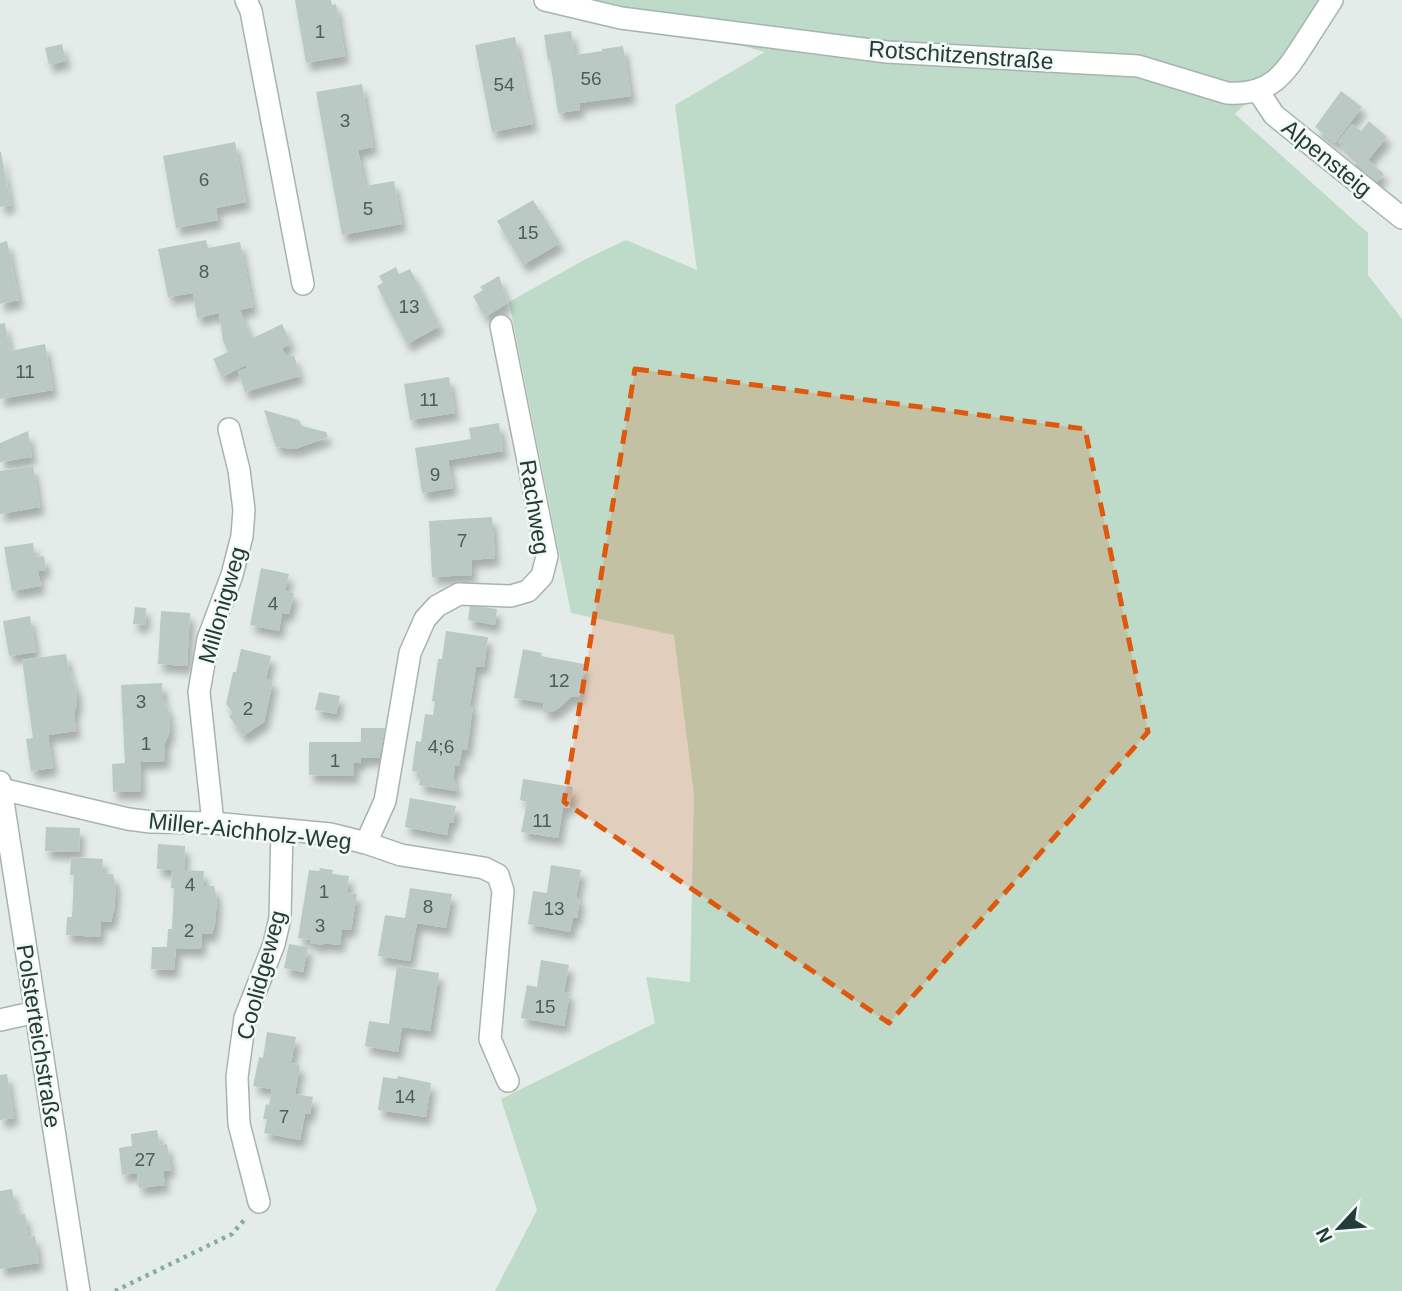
<svg xmlns="http://www.w3.org/2000/svg" width="1402" height="1291" font-family="Helvetica,sans-serif">
<defs>
<filter id="shadow"><feDropShadow dx="4.5" dy="8" stdDeviation="3.5" flood-color="#0004"/></filter>
</defs>
<rect width="100%" height="100%" fill="#e3ece9"/>
<path fill="#bddbc8" d="M 578,0 L 1332,0 L 1258,91 L 1235,114 L 1368,233 L 1368,275 L 1402,319 L 1402,1291 L 495,1291 L 537,1210 L 501,1099 L 655,1023 L 646,977 L 690,982 L 694,795 L 674,635 L 571,613 L 509,302 L 584,260 L 626,240 L 697,270 L 675,105 L 765,52 Z"/>
<path fill="#bbc9c5" filter="url(#shadow)" d="M 295,0 L 331,0 L 332,5 L 336,4 L 345,56 L 306,63 Z
M 571,31 L 575,55 L 602,51 L 602,49 L 623,46 L 631,96 L 579,103 L 580,110 L 558,113 L 550,60 L 548,61 L 544,35 Z
M 515,37 L 533,124 L 492,132 L 475,45 Z
M 62,44 L 66,61 L 49,65 L 45,48 Z
M 362,84 L 373,147 L 358,150 L 365,186 L 394,181 L 402,224 L 342,235 L 316,92 Z
M 1341,91 L 1362,107 L 1335,143 L 1315,127 Z
M 1369,121 L 1387,137 L 1368,160 L 1384,174 L 1374,185 L 1353,167 L 1359,161 L 1338,142 L 1352,124 L 1361,131 Z
M 235,142 L 246,202 L 216,208 L 218,220 L 176,228 L 163,156 Z
M 0,152 L 1,152 L 11,205 L 0,207 Z
M 533,200 L 560,243 L 523,265 L 497,221 Z
M 206,240 L 208,248 L 240,242 L 253,307 L 240,310 L 248,329 L 253,338 L 282,324 L 291,344 L 282,348 L 286,357 L 294,355 L 300,376 L 245,392 L 238,371 L 247,368 L 246,365 L 222,377 L 213,359 L 228,352 L 223,341 L 219,313 L 197,318 L 193,293 L 168,297 L 158,249 Z
M 7,241 L 19,300 L 0,304 L 0,243 Z
M 396,267 L 399,274 L 410,269 L 440,326 L 407,344 L 377,286 L 383,283 L 379,276 Z
M 499,276 L 508,303 L 485,317 L 473,296 L 483,290 L 480,287 Z
M 5,323 L 10,351 L 45,344 L 53,390 L 0,399 L 0,324 Z
M 449,377 L 455,413 L 410,420 L 404,384 Z
M 264,410 L 299,420 L 302,426 L 326,432 L 328,437 L 295,449 L 276,447 Z
M 499,423 L 503,451 L 448,460 L 453,488 L 422,493 L 415,448 L 471,439 L 469,428 Z
M 28,431 L 32,457 L 0,462 L 0,443 Z
M 33,466 L 40,507 L 0,514 L 0,471 Z
M 492,517 L 495,558 L 471,560 L 472,575 L 432,577 L 429,521 Z
M 33,543 L 35,557 L 44,556 L 46,570 L 38,571 L 41,586 L 12,591 L 4,547 Z
M 261,568 L 289,574 L 285,591 L 294,593 L 289,614 L 282,613 L 279,631 L 250,625 Z
M 470,605 L 497,609 L 495,625 L 468,620 Z
M 135,607 L 146,608 L 145,625 L 133,624 Z
M 161,611 L 190,613 L 187,666 L 158,664 Z
M 30,616 L 36,652 L 9,656 L 3,621 Z
M 446,631 L 488,637 L 484,667 L 476,666 L 470,706 L 473,706 L 467,750 L 462,749 L 459,766 L 455,766 L 453,778 L 457,787 L 456,791 L 419,785 L 421,773 L 412,771 L 416,741 L 421,742 L 425,714 L 433,715 L 435,702 L 432,701 L 438,659 L 442,659 Z
M 241,649 L 271,656 L 266,679 L 273,681 L 264,722 L 243,736 L 229,716 L 233,713 L 226,704 L 233,672 L 236,672 Z
M 523,649 L 542,653 L 541,656 L 584,664 L 579,696 L 571,697 L 559,708 L 552,712 L 543,712 L 544,703 L 514,698 Z
M 66,654 L 69,670 L 77,691 L 77,704 L 74,714 L 76,731 L 48,735 L 53,768 L 31,771 L 26,739 L 33,738 L 22,660 Z
M 162,683 L 163,699 L 168,709 L 170,721 L 169,734 L 165,743 L 165,761 L 140,762 L 141,791 L 113,792 L 112,764 L 125,763 L 121,685 Z
M 319,692 L 340,696 L 336,714 L 315,710 Z
M 361,728 L 385,728 L 379,758 L 361,758 L 361,763 L 354,763 L 354,776 L 309,775 L 309,742 L 361,742 Z
M 523,779 L 573,787 L 569,808 L 563,807 L 558,838 L 521,832 L 527,802 L 520,800 Z
M 410,798 L 456,806 L 453,823 L 449,822 L 447,835 L 405,827 Z
M 46,827 L 80,828 L 79,852 L 45,851 Z
M 158,844 L 185,846 L 184,870 L 204,871 L 203,886 L 214,886 L 217,899 L 215,923 L 212,934 L 202,934 L 201,949 L 176,948 L 174,970 L 151,969 L 152,947 L 167,947 L 168,929 L 172,929 L 174,888 L 171,888 L 172,870 L 157,869 Z
M 71,857 L 103,859 L 102,873 L 113,874 L 116,886 L 114,910 L 111,922 L 101,921 L 100,937 L 66,935 L 67,917 L 72,917 L 74,875 L 70,875 Z
M 551,865 L 581,870 L 576,898 L 580,898 L 577,918 L 573,918 L 570,932 L 528,924 L 533,891 L 547,893 Z
M 320,868 L 333,870 L 332,874 L 349,876 L 347,893 L 357,894 L 351,930 L 342,929 L 340,945 L 323,943 L 323,945 L 310,943 L 311,940 L 298,938 L 309,870 L 319,871 Z
M 410,888 L 452,894 L 446,928 L 417,923 L 410,961 L 378,956 L 385,915 L 405,918 Z
M 289,944 L 308,947 L 303,972 L 284,968 Z
M 541,960 L 569,965 L 564,992 L 570,993 L 564,1026 L 521,1018 L 527,985 L 537,987 Z
M 397,966 L 439,973 L 430,1031 L 402,1027 L 398,1052 L 365,1046 L 369,1021 L 389,1024 Z
M 267,1032 L 296,1037 L 291,1063 L 300,1065 L 295,1094 L 313,1097 L 310,1114 L 305,1114 L 300,1140 L 264,1133 L 267,1119 L 263,1119 L 266,1104 L 269,1105 L 272,1089 L 253,1086 L 259,1057 L 263,1058 Z
M 7,1074 L 14,1118 L 0,1120 L 0,1075 Z
M 398,1076 L 431,1083 L 426,1117 L 378,1110 L 383,1077 L 397,1079 Z
M 157,1130 L 160,1145 L 167,1144 L 171,1170 L 163,1171 L 165,1185 L 139,1188 L 137,1173 L 122,1175 L 119,1148 L 132,1146 L 131,1134 Z
M 12,1189 L 15,1206 L 17,1205 L 19,1215 L 25,1214 L 28,1237 L 35,1236 L 39,1263 L 0,1269 L 0,1191 Z"/>
<g fill="none" stroke-linecap="round" stroke-linejoin="round">
<defs>
<path id="minor" d="M 246,0 L 251,11 L 303,284
M 545,0 L 621,18 L 887,52 L 1138,66 L 1227,93 C 1270,96 1284,75 1305,42 C 1314,28 1323,14 1332,0
M 1258,91 L 1274,115 L 1402,218
M 0,782 L 79,1291
M 1,789 L 128,819 L 151,822 L 213,823 L 330,834 L 366,843 L 401,855 L 484,868 L 498,875 L 503,891 L 490,1039 L 508,1081
M 213,823 L 199,692 L 208,639 L 232,575 L 242,536 L 244,510 L 239,470 L 229,429
M 366,843 L 385,801 L 410,653 L 425,619 L 437,606 L 459,594 L 511,596 L 528,591 L 542,576 L 547,556 L 501,326
M 0,1020 L 36,1012
M 259,1202 L 239,1124 L 237,1077 L 245,1018 L 274,944 L 280,918 L 282,830"/>
</defs>
<use href="#minor" stroke="#a6b4b0" stroke-width="24"/>
<path stroke="#86ada4" stroke-width="4.5" stroke-dasharray="3.5 5" stroke-linecap="butt" d="M 115,1291 L 232,1234 L 245,1219"/>
<use href="#minor" stroke="#fff" stroke-width="21"/>
</g>
<path fill="#de580e" fill-opacity="0.2" stroke="#de580e" stroke-width="5" stroke-dasharray="14 9" stroke-linejoin="round" d="M 635,369 L 1085,429 L 1148,732 L 889,1023 L 564,802 Z"/>
<g text-anchor="middle" stroke-width="5" stroke-linejoin="round" paint-order="stroke">
<g font-size="19" fill="#4a5f5b">
<text x="320" y="38">1</text>
<text x="591" y="85">56</text>
<text x="504" y="91">54</text>
<text x="345" y="127">3</text>
<text x="204" y="186">6</text>
<text x="368" y="215">5</text>
<text x="528" y="239">15</text>
<text x="204" y="278">8</text>
<text x="409" y="313">13</text>
<text x="25" y="378">11</text>
<text x="429" y="406">11</text>
<text x="435" y="481">9</text>
<text x="462" y="547">7</text>
<text x="273" y="610">4</text>
<text x="559" y="687">12</text>
<text x="141" y="708">3</text>
<text x="248" y="715">2</text>
<text x="146" y="750">1</text>
<text x="441" y="753">4;6</text>
<text x="335" y="767">1</text>
<text x="542" y="827">11</text>
<text x="190" y="891">4</text>
<text x="324" y="898">1</text>
<text x="428" y="913">8</text>
<text x="554" y="915">13</text>
<text x="320" y="932">3</text>
<text x="189" y="937">2</text>
<text x="545" y="1013">15</text>
<text x="405" y="1103">14</text>
<text x="284" y="1123">7</text>
<text x="145" y="1166">27</text>
</g>
<g font-size="23" fill="#243c38" stroke="#f3f9f6">
<text transform="translate(961 55) rotate(4)" y="8">Rotschitzenstraße</text>
<text transform="translate(1327 158) rotate(39)" y="8">Alpensteig</text>
<text transform="translate(535 507) rotate(81)" y="8">Rachweg</text>
<text transform="translate(222 605) rotate(-74)" y="8">Millonigweg</text>
<text transform="translate(250 831) rotate(6)" y="8">Miller-Aichholz-Weg</text>
<text transform="translate(261 975) rotate(-75)" y="8">Coolidgeweg</text>
<text transform="translate(39 1036) rotate(81)" y="8">Polsterteichstraße</text>
</g>
</g>
<g transform="translate(1339 1228) rotate(244)" stroke="#f3f9f6" stroke-width="5" paint-order="stroke">
<path d="M0-5L12 26L0 18L-12 26Z" fill="#243c38"/>
<text y="-10" font-size="19" font-weight="bold" text-anchor="middle" fill="#243c38">N</text>
</g>
</svg>
